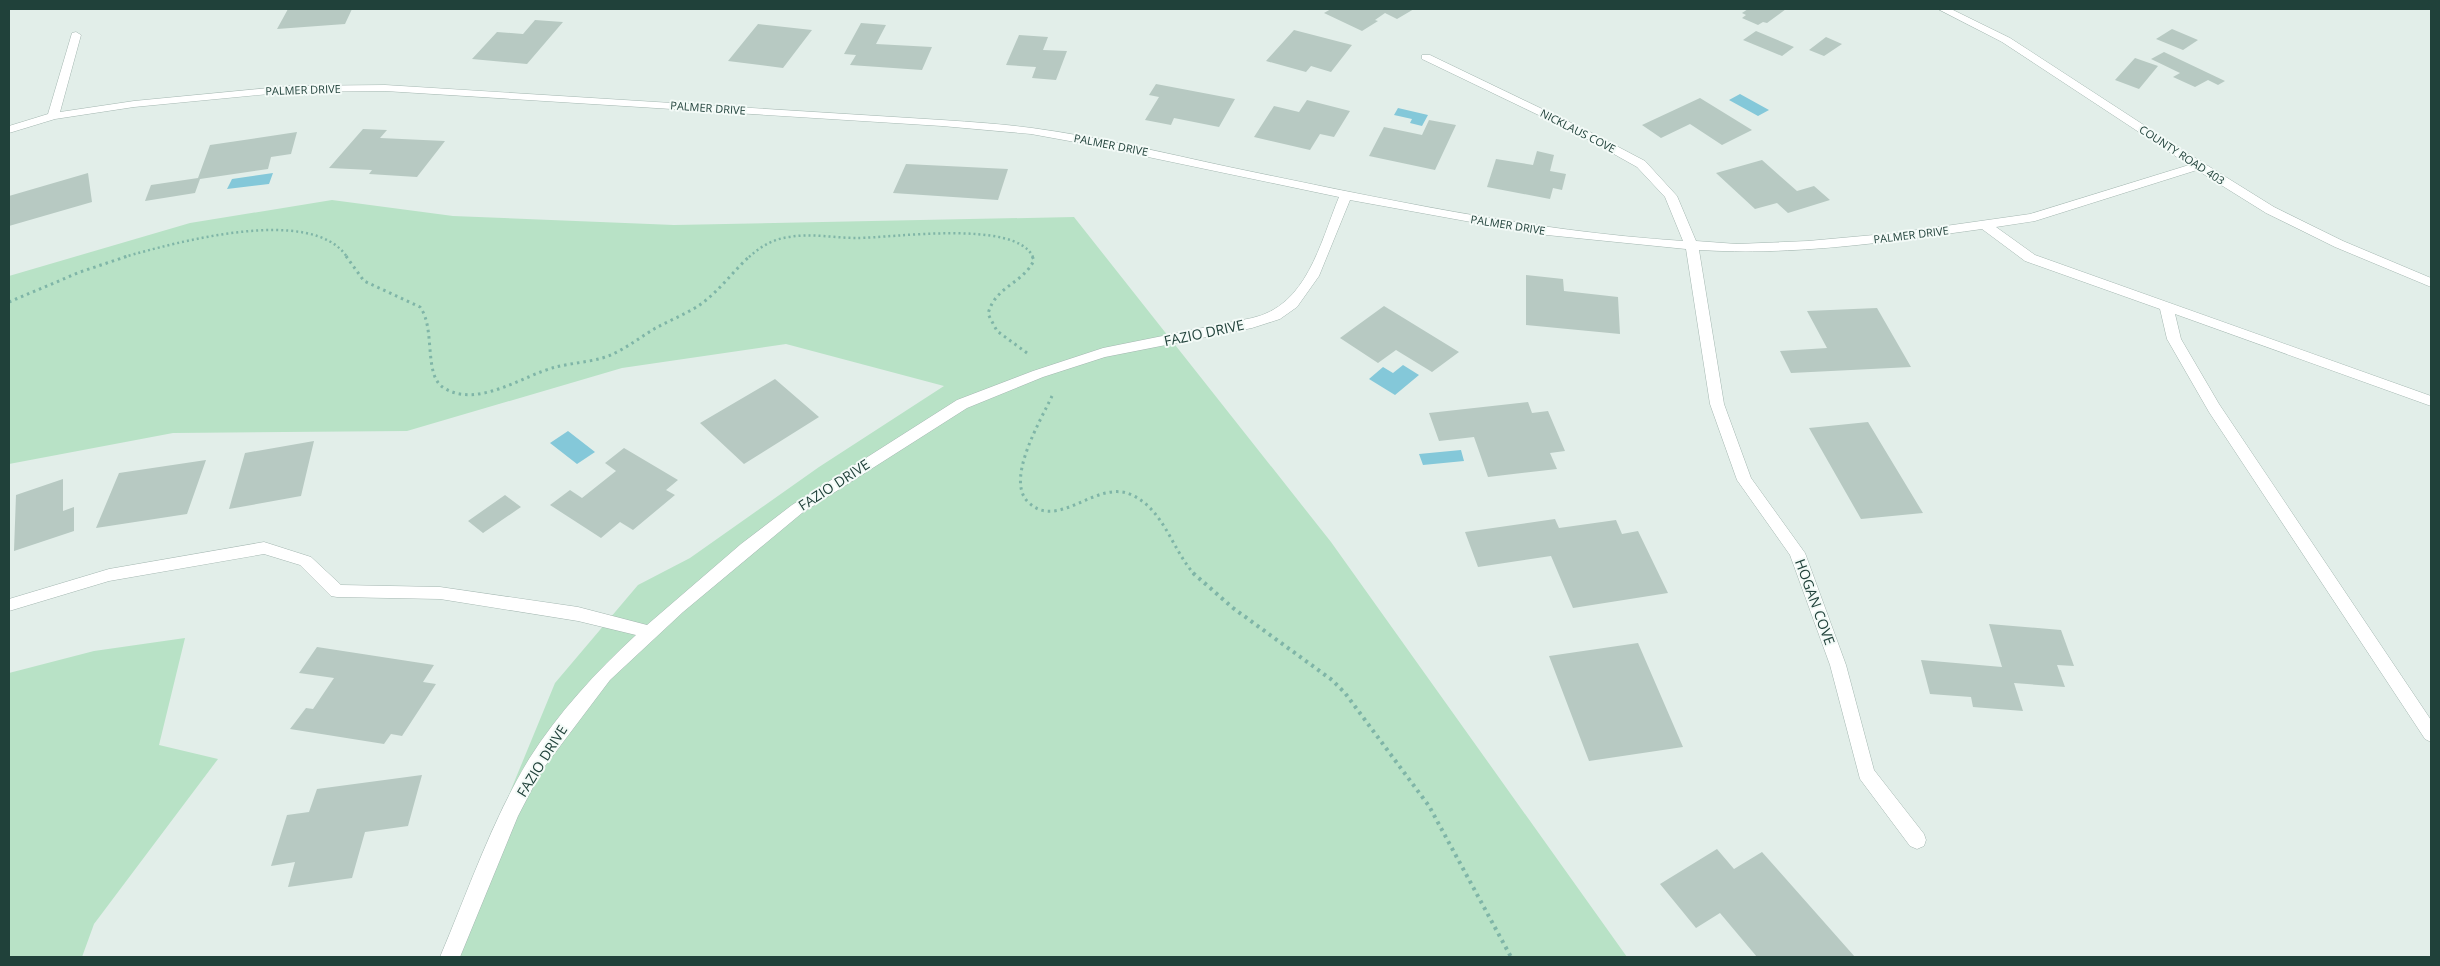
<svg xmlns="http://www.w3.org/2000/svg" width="2440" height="966" font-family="'Open Sans',sans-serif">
<rect width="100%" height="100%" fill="#e2eee9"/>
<path fill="#b8e2c6" d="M 332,200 L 453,216 L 674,225 L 1074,217 L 1331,542 L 1627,957 L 442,957 L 555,683 L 638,585 L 690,558 L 819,467 L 944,386 L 786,344 L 622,368 L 407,431 L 173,433 L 9,464 L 9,276 L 190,223 Z
M 185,638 L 159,745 L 218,759 L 94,924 L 82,957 L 9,957 L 9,673 L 94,651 Z"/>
<path fill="#84c8d9" d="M 1740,94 L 1769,110 L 1758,116 L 1729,100 Z
M 1398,108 L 1428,115 L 1422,126 L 1410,123 L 1412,119 L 1394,115 Z
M 273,173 L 269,184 L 227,189 L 232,179 Z
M 1403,365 L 1419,375 L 1395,395 L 1369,379 L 1383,367 L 1393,373 Z
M 568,431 L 595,452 L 577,464 L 550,443 Z
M 1461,450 L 1464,461 L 1423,465 L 1419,454 Z"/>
<path fill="#b7c9c2" d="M 288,9 L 352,9 L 345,24 L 277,29 Z
M 1331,9 L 1414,9 L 1397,19 L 1385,13 L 1375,20 L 1378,21 L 1362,31 L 1324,13 Z
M 1748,9 L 1786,9 L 1767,23 L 1763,22 L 1758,25 L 1742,18 L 1746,15 L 1742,13 Z
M 535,20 L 563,22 L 527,64 L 472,59 L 497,32 L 523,34 Z
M 861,23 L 886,25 L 876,44 L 932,47 L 922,70 L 850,65 L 856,55 L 844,54 Z
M 758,24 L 812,30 L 783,68 L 728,61 Z
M 2172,29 L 2198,40 L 2183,50 L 2156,39 Z
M 1294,30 L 1352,45 L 1331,72 L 1311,66 L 1306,72 L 1266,61 Z
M 1756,31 L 1794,47 L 1782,56 L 1743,40 Z
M 1019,35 L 1048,37 L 1043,50 L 1067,51 L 1056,80 L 1032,78 L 1036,67 L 1006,65 Z
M 1826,37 L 1842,44 L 1824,56 L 1809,50 Z
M 2164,52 L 2225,81 L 2218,85 L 2208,80 L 2195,87 L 2173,77 L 2180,73 L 2151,59 Z
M 2135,58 L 2158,66 L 2139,89 L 2115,80 Z
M 1156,84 L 1235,99 L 1219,127 L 1174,118 L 1171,125 L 1145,120 L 1159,97 L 1149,95 Z
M 1700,98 L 1752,130 L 1722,145 L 1690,124 L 1661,138 L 1642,125 Z
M 1307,100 L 1350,111 L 1334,137 L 1320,134 L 1310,150 L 1254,137 L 1274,106 L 1299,112 Z
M 1429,120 L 1456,125 L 1435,170 L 1369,156 L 1384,127 L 1422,135 Z
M 363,129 L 387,130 L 380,138 L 445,141 L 417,177 L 369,174 L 372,170 L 329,168 Z
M 297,132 L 291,154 L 271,157 L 268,169 L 200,179 L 195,193 L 145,201 L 151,185 L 198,178 L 210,145 Z
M 1537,151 L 1554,155 L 1550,171 L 1566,174 L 1562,190 L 1553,188 L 1550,199 L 1487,187 L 1496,159 L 1533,165 Z
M 1762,160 L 1797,191 L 1814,186 L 1830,200 L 1788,213 L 1777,203 L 1755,209 L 1716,173 Z
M 906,164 L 1008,169 L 998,200 L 893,193 Z
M 88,173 L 92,202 L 9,226 L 9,196 Z
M 1526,275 L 1563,279 L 1564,291 L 1618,297 L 1620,334 L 1526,325 Z
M 1384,306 L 1459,352 L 1432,372 L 1396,350 L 1378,363 L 1340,338 Z
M 1877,308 L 1911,367 L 1791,373 L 1780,351 L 1827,348 L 1807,311 Z
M 775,379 L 819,417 L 744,464 L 700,423 Z
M 1528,402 L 1532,413 L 1548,411 L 1565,451 L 1550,453 L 1557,469 L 1488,477 L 1474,437 L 1439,441 L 1429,413 Z
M 1868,422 L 1923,513 L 1861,519 L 1809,428 Z
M 314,441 L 301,496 L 229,509 L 245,453 Z
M 624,448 L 678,480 L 666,490 L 675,495 L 633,530 L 620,522 L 601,538 L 550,505 L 570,490 L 582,498 L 616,471 L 605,463 Z
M 206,460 L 187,514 L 96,528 L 119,473 Z
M 63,479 L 63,511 L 74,507 L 74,531 L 14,551 L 16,495 Z
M 505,495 L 521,507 L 483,533 L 468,521 Z
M 1555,519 L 1559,528 L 1616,520 L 1622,534 L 1638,531 L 1668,593 L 1573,608 L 1551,556 L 1478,567 L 1465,532 Z
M 1989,624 L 2061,630 L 2074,666 L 2057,665 L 2065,687 L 2014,683 L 2023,711 L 1973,707 L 1971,697 L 1930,694 L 1921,660 L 2002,667 Z
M 1638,643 L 1683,747 L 1589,761 L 1549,656 Z
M 317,647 L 434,665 L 423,682 L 436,684 L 402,736 L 391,734 L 384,744 L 290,729 L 306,708 L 313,709 L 334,678 L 299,673 Z
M 422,775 L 408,826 L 365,832 L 352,878 L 288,887 L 295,862 L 271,866 L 287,815 L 309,812 L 317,789 Z
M 1717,849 L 1734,869 L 1762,852 L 1855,957 L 1757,957 L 1720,913 L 1696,928 L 1660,884 Z"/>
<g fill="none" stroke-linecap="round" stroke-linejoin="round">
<defs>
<path id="minor" d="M 1938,9 L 1951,9 L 2010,38 L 2176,146 L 2274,207 L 2343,241 L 2431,278 L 2431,287 L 2335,247 L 2266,213 L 2197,170 L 2035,221 L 1996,227 L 2035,255 L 2431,396 L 2431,406 L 2175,314 L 2181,339 L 2219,404 L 2431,720 L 2431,742 L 2425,739 L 2209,412 L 2167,339 L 2160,309 L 2025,261 L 1982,229 C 1888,242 1794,256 1699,250 L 1724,404 L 1751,478 L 1805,553 L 1846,665 L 1874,770 L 1924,834 L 1926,840 L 1924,846 L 1917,849 L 1910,846 L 1860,779 L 1830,665 L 1790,555 L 1737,480 L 1710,404 L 1686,249 L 1537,234 L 1350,200 L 1319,276 L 1297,307 L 1280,319 L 1252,328 L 1105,357 L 1043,377 L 967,408 L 802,513 L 683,612 L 610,680 L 542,770 L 518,816 L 460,957 L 440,957 C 468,891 492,820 529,759 C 558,713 596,672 636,635 L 578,621 L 440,599 L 337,597 L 331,596 L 300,565 L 264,554 L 109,581 L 9,611 L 9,599 L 109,569 L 264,542 L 311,557 L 341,585 L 440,587 L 578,607 L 647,625 L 741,544 L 792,505 L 957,400 L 1033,371 L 1103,348 L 1252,318 C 1307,306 1320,243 1339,197 L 1086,144 L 1031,134 L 942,126 L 385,91 L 289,92 L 134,107 L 55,119 L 9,133 L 9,126 L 48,114 L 72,33 L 76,32 L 81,35 L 60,112 L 134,101 L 289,86 L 385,85 L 942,120 C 972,122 1003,124 1032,128 C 1099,137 1164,153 1229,167 C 1379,198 1529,231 1683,241 L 1665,197 L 1637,167 L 1580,135 L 1422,59 L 1422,55 L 1430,55 L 1588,131 L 1645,161 L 1677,196 L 1696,241 L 1737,244 L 1808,241 L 1896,233 L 2030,214 L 2189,165 L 2002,42 Z"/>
</defs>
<use href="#minor" stroke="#a4b7b1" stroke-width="1"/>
<path stroke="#7fb5a7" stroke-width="2.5" stroke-dasharray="2 3" stroke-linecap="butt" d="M 124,257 C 174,243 312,204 347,257
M 749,257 C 760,247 773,239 789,237 C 811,233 834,238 857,238 C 892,238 1016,219 1033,257"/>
<path stroke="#7fb5a7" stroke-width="3" stroke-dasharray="2.5 4" stroke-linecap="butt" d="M 346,256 L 364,281 L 420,307 C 436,328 423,376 444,388 C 478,409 523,375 556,367 C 575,362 598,362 615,353 C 629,346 641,337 654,329 C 668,321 684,315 698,306 C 718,293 732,272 750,256
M 9,302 L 80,272 L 128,256
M 1027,353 L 997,331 L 988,314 C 995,286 1023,284 1034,260 L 1032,256
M 1052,396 C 1041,420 1005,479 1028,502 C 1058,532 1097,478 1132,495 C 1164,510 1172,549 1194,574"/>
<path stroke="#7fb5a7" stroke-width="4" stroke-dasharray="3 4.5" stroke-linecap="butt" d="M 1193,573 L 1233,608 L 1332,680 L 1345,693 L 1429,806 L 1511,957"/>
<use href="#minor" fill="#fff" fill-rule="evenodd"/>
</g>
<g text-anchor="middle" stroke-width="4" stroke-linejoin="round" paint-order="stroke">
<g font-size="11" fill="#20413a" stroke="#f3faf7">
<text transform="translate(303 90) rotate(-2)" y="4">PALMER DRIVE</text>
<text transform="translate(708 108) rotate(4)" y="4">PALMER DRIVE</text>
<text transform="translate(1578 131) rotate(27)" y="4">NICKLAUS COVE</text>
<text transform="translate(1111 145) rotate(11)" y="4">PALMER DRIVE</text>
<text transform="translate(2182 155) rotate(33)" y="4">COUNTY ROAD 403</text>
<text transform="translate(1508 225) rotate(9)" y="4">PALMER DRIVE</text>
<text transform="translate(1911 235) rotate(-7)" y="4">PALMER DRIVE</text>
</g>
<g font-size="14" fill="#20413a" stroke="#f3faf7">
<text transform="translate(1204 333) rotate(-12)" y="5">FAZIO DRIVE</text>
<text transform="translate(834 485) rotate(-33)" y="5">FAZIO DRIVE</text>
<text transform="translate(1815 602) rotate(70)" y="5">HOGAN COVE</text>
<text transform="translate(542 761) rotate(-58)" y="5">FAZIO DRIVE</text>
</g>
</g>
<rect width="2440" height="966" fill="none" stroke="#20413a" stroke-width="20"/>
</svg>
